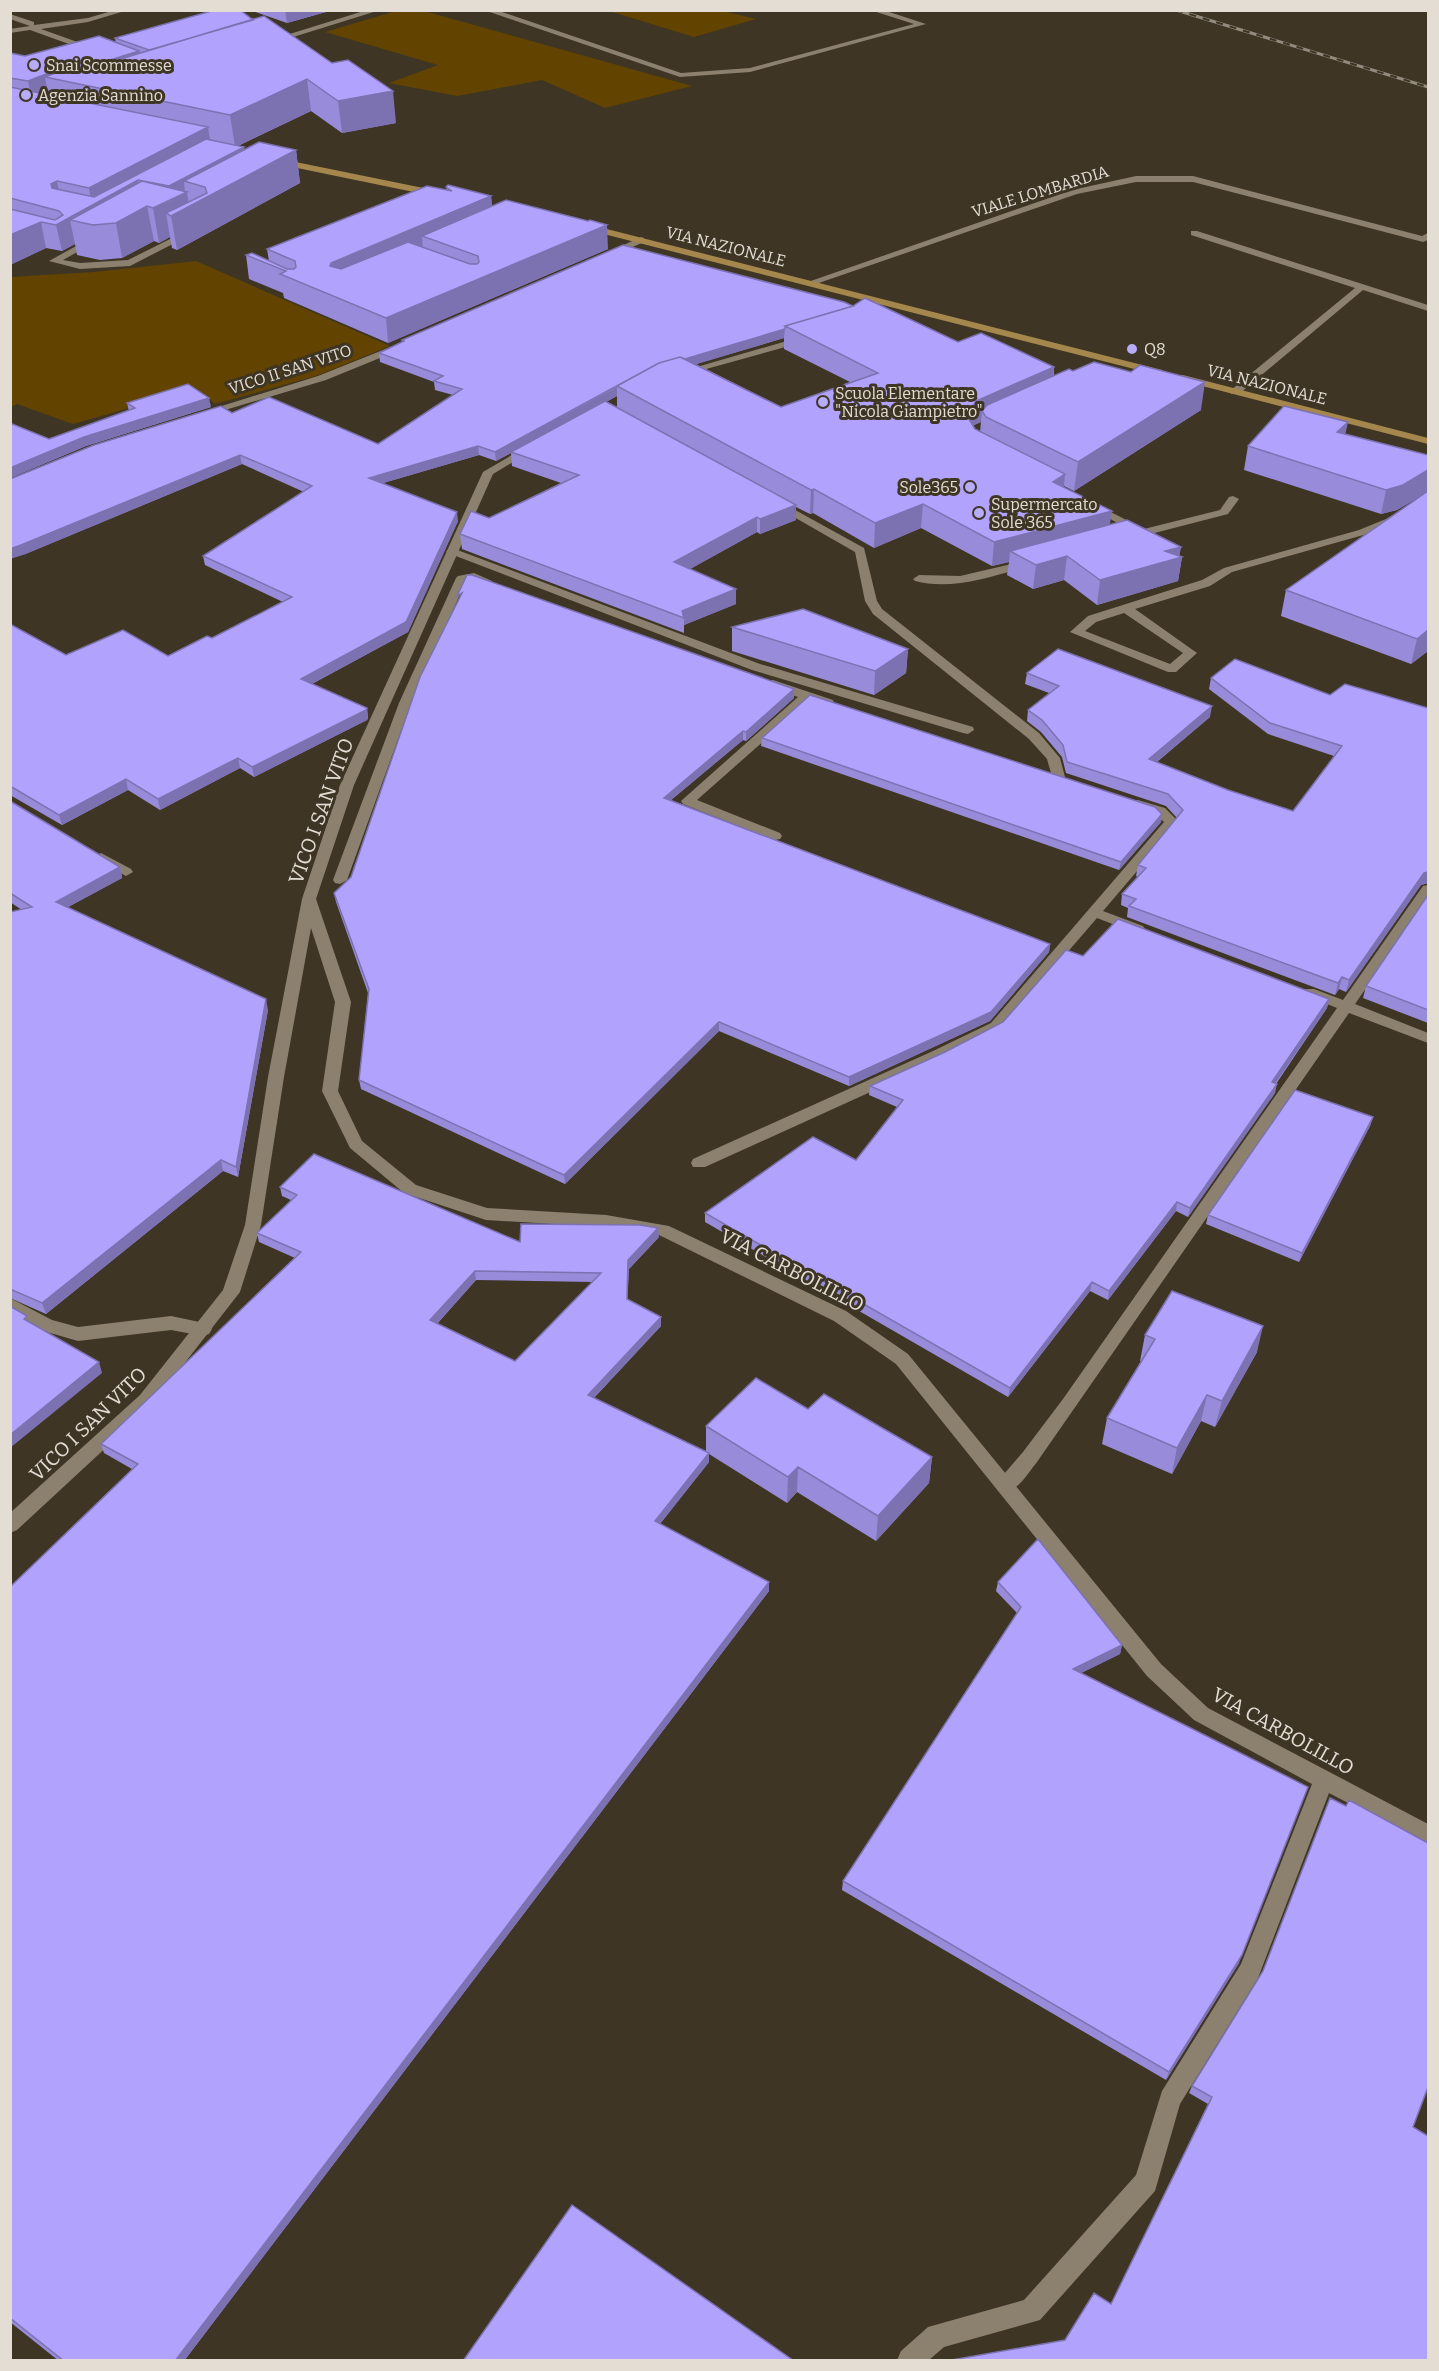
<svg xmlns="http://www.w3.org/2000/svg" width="1439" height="2371" font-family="Bitter,serif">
<rect width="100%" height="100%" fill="#3e3525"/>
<path fill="#624400" d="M 396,11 L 424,11 L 692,86 L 605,108 L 542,80 L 457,96 L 389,83 L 438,65 L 325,32 Z
M 609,11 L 723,11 L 756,19 L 694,37 Z
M 196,261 L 390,346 L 316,376 L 215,404 L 197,389 L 73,424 L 17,404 L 11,407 L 11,277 L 94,272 Z"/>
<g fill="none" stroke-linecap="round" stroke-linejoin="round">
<path fill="#8c816f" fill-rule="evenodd" d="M 188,230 L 196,232 L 130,266 L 80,269 L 49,261 L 96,235 L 101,238 L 99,240 L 63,260 L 80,263 L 128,260 Z
M 1191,231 L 1197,231 L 1428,305 L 1428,311 L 1363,290 L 1239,394 L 1231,394 L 1231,390 L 1355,288 L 1191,235 Z
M 1428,494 L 1428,502 L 1416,512 L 1367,534 L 1232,572 L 1210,586 L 1135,609 L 1197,653 L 1176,672 L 1168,672 L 1070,632 L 1088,616 L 1202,580 L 1224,568 L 1359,530 L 1386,519 ZM 1124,613 L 1183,653 L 1170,664 L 1085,631 L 1096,622 Z
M 1233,496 L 1239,499 L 1228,514 L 1143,536 L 1085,506 L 1087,504 L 1095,504 L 1144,529 L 1220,510 L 1229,497 Z
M 777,500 L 864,548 L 877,601 L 882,609 L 1039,733 L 1060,758 L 1065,777 L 1063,780 L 1053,780 L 1047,759 L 1029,739 L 873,614 L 865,601 L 855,552 L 773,505 L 773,501 Z
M 452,548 L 760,664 L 973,727 L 974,730 L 968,734 L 963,733 L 752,670 L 448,553 L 446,551 Z
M 1029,560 L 1035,563 L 1033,565 C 995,575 954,591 915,581 L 913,579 L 919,575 L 960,576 Z
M 474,573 L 492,581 L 486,585 L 466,581 L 411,703 L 347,880 L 340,884 L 335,883 L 333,880 L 399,703 L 456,578 L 458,576 Z
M 773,680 L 833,700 L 834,703 L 828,707 L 809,701 L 697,800 L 780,833 L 782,836 L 780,839 L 775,840 L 683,804 L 681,801 L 798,697 L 769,687 L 767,684 L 769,681 Z
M 1138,800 L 1165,808 L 1179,822 L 1103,911 L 1143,926 L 1145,929 L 1143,932 L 1133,932 L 1097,918 L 1001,1029 L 943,1059 L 705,1167 L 693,1167 L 691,1163 L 693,1159 L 933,1051 L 991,1023 L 1164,822 L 1155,814 L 1133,807 L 1131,804 L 1133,801 Z
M 101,853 L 131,869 L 133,872 L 126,876 L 96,860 L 94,857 Z
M 1428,885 L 1428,899 L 1355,1004 L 1428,1033 L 1428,1043 L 1349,1013 L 1037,1462 C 1027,1474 1015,1497 998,1491 L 996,1486 L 998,1481 L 1023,1452 L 1063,1399 L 1337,1008 L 1304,995 L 1302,992 L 1304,989 L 1314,989 L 1343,1000 L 1423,886 Z
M 10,1298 L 52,1320 L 78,1327 L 171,1316 L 209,1324 L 212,1329 L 209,1334 L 203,1336 L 171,1330 L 78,1341 L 40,1330 L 10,1312 Z"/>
<path fill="#8c816f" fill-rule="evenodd" d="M 115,10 L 128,10 L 88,22 L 41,29 L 97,49 L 97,53 L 94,53 L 30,30 L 10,33 L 10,29 L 30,26 L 10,19 L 10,14 L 34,22 L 34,25 L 88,18 Z
M 367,10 L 380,10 L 274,43 L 267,41 Z
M 484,10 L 496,10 L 681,73 L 750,68 L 914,24 L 870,10 L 883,10 L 926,24 L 750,72 L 680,77 Z
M 1136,176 L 1193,176 L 1422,236 L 1428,233 L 1428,240 L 1423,242 L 1193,182 L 1136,182 L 1077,194 L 813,285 L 805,283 L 1072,190 Z
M 641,237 L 644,238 L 644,242 L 612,256 L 604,254 Z
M 804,336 L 809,339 L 807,341 L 681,376 L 676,373 Z
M 398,344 L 403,347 L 402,349 L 326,380 L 205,416 L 196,414 L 318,376 Z
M 529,445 L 533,446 L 533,450 L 493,474 L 354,785 L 316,899 L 351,1002 L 338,1091 L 362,1141 L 416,1185 L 487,1208 L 606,1215 L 669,1226 L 846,1311 L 908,1354 L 1161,1664 L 1208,1708 L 1428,1824 L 1428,1845 L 1329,1793 L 1258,1978 L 1180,2104 L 1155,2191 L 1040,2320 L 944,2347 L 929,2360 L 897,2360 L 901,2351 L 928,2327 L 1024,2300 L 1136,2175 L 1162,2091 L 1241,1964 L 1312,1784 L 1194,1720 L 1147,1676 L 896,1364 L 834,1321 L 659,1235 L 606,1227 L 486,1220 L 404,1193 L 350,1148 L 322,1091 L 335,1002 L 311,928 L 284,1077 L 261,1225 L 240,1292 L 152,1405 L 17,1530 L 10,1533 L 10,1513 L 140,1395 L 223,1290 L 245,1225 L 268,1077 L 302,899 L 340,785 L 483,472 Z"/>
<path fill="#a5864c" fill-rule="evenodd" d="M 276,158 L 438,191 L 442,194 L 438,197 L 273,163 L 273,159 Z
M 587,224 L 1162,370 L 1163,372 L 1158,375 L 584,229 L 584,225 Z
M 1183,375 L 1428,438 L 1428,444 L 1179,380 L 1179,376 Z"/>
<defs>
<path id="rail" d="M 1176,10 L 1428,87"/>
</defs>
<use href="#rail" stroke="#928b7e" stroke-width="3"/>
<use href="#rail" stroke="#3e3525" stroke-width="2" stroke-dasharray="7" stroke-linecap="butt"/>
</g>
<path fill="#988cda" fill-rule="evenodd" d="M 215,10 L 396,123 L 342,133 L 311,111 L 238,146 L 244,147 L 244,150 L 296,150 L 300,183 L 177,250 L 172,248 L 170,237 L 159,243 L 154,241 L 122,258 L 100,260 L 77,255 L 75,244 L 62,251 L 46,248 L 10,265 L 10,53 L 25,56 L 116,43 L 115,38 Z
M 250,10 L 333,10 L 287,23 Z
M 446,187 L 491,196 L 492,206 L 608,249 L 388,343 L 284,298 L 283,293 L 249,279 L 246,255 L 269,261 L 267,249 L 447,190 Z
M 853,306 L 958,342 L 1054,367 L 1054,376 L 1073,371 L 1201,410 L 1074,491 L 1064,486 L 1064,487 L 1110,525 L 1181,547 L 1179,556 L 1182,557 L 1178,581 L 1097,605 L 1064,580 L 1033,589 L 1007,575 L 1009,562 L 992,566 L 921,528 L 874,548 L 813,513 L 810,514 L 796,507 L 796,520 L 760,534 L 757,532 L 690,569 L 736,604 L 684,625 L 684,633 L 462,549 L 460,534 L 489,518 L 561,483 L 512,466 L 511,453 L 496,461 L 479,455 L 383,483 L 458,521 L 408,632 L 312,684 L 367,708 L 368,718 L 367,720 L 254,777 L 240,768 L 160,810 L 128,790 L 62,825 L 10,795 L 10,624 L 66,655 L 168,656 L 212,638 L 283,602 L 205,565 L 203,556 L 304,492 L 242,464 L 23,555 L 232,413 L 378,444 L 453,395 L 435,390 L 434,382 L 380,362 L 379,353 L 402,342 L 402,340 ZM 784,338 L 784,349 L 850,382 L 781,407 L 696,364 ZM 617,396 L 617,407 L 606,402 ZM 981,422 L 980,432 L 975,429 L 973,426 L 974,425 Z
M 127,403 L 211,407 L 86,446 L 10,478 L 10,423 L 49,439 L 129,411 Z
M 1345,434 L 1428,455 L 1428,651 L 1411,664 L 1281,616 L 1286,590 L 1427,492 L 1397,510 L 1381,514 L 1244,470 L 1248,446 Z
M 732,627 L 908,649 L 906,673 L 874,695 L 732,651 Z
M 1027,673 L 1210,717 L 1157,762 L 1228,790 L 1293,811 L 1334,756 L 1268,734 L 1209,689 L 1211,678 L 1428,708 L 1428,883 L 1421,885 L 1346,992 L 1339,989 L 1335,995 L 1127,917 L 1128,908 L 1121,905 L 1122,894 L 1138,877 L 1136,876 L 1138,865 L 1177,818 L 1166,806 L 1066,773 L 1062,757 L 1041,732 L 1027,721 L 1028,710 L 1049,693 L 1025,684 Z
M 794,689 L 794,698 L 746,741 L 743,740 L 671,800 L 1050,944 L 1049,952 L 990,1021 L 849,1086 L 719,1031 L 565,1184 L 361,1089 L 359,1080 L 368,993 L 336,902 L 334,893 L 351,877 Z
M 762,738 L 1162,814 L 1161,822 L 1119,870 L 761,746 Z
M 10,801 L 120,867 L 122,878 L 68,907 L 268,1010 L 238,1177 L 223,1171 L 46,1314 L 10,1298 L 10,912 L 22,910 L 10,902 Z
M 1428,895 L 1428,1023 L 1363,998 L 1366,986 Z
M 1083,956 L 1329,999 L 1327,1008 L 1276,1084 L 1275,1093 L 1188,1217 L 1176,1211 L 1108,1300 L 1090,1291 L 1008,1397 L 705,1222 L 705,1213 L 856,1160 L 897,1107 L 869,1095 L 870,1086 L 945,1052 L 1003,1022 Z
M 1373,1117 L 1370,1126 L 1299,1262 L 1206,1224 L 1208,1215 Z
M 280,1187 L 520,1242 L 659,1237 L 629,1269 L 627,1300 L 661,1317 L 661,1326 L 594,1398 L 706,1451 L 706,1426 L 808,1409 L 932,1457 L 929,1483 L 876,1541 L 797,1492 L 787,1503 L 709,1454 L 709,1462 L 660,1524 L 769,1591 L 184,2361 L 59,2361 L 10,2322 L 10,1587 L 132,1469 L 104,1453 L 101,1444 L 295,1258 L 259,1242 L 257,1233 L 291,1200 L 282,1196 ZM 476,1280 L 592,1282 L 515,1361 L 437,1324 Z
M 1145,1335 L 1257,1352 L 1215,1427 L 1201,1421 L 1172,1474 L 1102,1444 L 1107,1418 L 1142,1361 L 1140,1361 Z
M 998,1582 L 1122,1645 L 1120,1654 L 1081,1673 L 1239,1963 L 1166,2080 L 842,1890 L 843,1881 L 1017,1613 L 996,1591 Z
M 1192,2086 L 1413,2127 L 1065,2340 L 1111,2304 L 1208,2104 L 1189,2093 Z"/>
<path fill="#7c72b1" d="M 285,10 L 333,10 L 287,23 Z
M 139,51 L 143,75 L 115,84 L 110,60 Z
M 80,61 L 84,85 L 45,77 L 49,99 L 33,105 L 28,81 Z
M 307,79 L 311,111 L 235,147 L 230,115 Z
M 393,91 L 396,123 L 342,133 L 338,101 Z
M 208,127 L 212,152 L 138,180 L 143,206 L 70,220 L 75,244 L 62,251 L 56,225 L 92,205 L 89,188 Z
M 244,147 L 247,172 L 205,187 L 184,181 L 185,193 L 187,192 L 189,206 L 296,150 L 300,183 L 177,250 L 171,216 L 166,213 L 170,237 L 159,243 L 153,208 L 172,200 L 169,186 Z
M 57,181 L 62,207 L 57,210 L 51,184 Z
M 491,196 L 493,219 L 422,236 L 423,249 L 334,287 L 330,266 L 331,263 Z
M 147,206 L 154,241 L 122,258 L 116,223 Z
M 41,222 L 46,248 L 10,265 L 10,235 Z
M 607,225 L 608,249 L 388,343 L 386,318 Z
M 785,329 L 784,338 L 650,378 L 650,369 Z
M 1054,367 L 1052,391 L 982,411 L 981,422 L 974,425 L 965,440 L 967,416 L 976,401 Z
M 1205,382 L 1201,410 L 1074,491 L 1078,462 Z
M 617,387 L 617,396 L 512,452 L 511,452 L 511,453 L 496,461 L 495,452 Z
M 209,398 L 211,407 L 86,446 L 10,478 L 10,468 L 84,437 Z
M 1348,422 L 1343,445 L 1337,432 Z
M 478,446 L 479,455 L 370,487 L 369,478 Z
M 240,455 L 242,464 L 23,555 L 10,559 L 10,549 Z
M 1428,470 L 1428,485 L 1427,492 L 1397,510 L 1381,514 L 1386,490 Z
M 1065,474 L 1063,499 L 1053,482 Z
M 814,489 L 813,513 L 810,514 L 811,490 Z
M 923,504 L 921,528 L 874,548 L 875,523 Z
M 796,505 L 796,520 L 760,534 L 760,519 Z
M 1112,511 L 1108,536 L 1010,551 L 1009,562 L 992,566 L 994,542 Z
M 457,512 L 458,521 L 408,632 L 302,689 L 301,679 Z
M 757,517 L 757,532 L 674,578 L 674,562 Z
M 1181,547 L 1179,558 L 1182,557 L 1178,581 L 1097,605 L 1100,580 L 1165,551 Z
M 1067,556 L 1064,580 L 1033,589 L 1036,565 Z
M 736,589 L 736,604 L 684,625 L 684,618 L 682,611 Z
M 1428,630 L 1428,651 L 1411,664 L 1417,639 Z
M 908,649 L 906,673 L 874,695 L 875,671 Z
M 794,689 L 794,698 L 746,741 L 746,732 Z
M 1212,706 L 1210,717 L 1147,770 L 1149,759 Z
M 367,708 L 368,718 L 367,720 L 254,777 L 252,767 Z
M 743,731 L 743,740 L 664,806 L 664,798 Z
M 238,758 L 240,768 L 160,810 L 158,799 Z
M 126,779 L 128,790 L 62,825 L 59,815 Z
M 1162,814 L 1161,822 L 1119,870 L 1121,862 Z
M 120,867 L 122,878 L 59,912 L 56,902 Z
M 1428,872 L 1428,883 L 1421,885 L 1346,992 L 1349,980 L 1424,873 Z
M 1050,944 L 1049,952 L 990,1021 L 849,1086 L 849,1077 Z
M 1342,977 L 1339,989 L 1335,995 L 1338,983 Z
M 266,999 L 268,1010 L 238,1177 L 236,1167 Z
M 1329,999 L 1327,1008 L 1270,1091 L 1272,1082 Z
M 719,1022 L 719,1031 L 565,1184 L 564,1175 Z
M 1277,1084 L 1275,1093 L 1188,1217 L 1190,1208 Z
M 1373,1117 L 1370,1126 L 1299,1262 L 1302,1253 Z
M 221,1160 L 223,1171 L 46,1314 L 42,1303 Z
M 1177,1202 L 1176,1211 L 1108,1300 L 1109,1291 Z
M 658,1228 L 659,1237 L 629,1269 L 627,1308 L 628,1260 Z
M 475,1271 L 476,1280 L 431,1330 L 430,1320 Z
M 1092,1282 L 1090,1291 L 1008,1397 L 1010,1388 Z
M 661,1317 L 661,1326 L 588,1404 L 588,1395 Z
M 1263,1326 L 1257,1352 L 1215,1427 L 1222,1401 Z
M 99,1362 L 102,1373 L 10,1448 L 10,1435 Z
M 1207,1395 L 1201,1421 L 1172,1474 L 1177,1448 Z
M 709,1453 L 709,1462 L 655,1530 L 655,1521 Z
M 932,1457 L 929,1483 L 876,1541 L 878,1516 Z
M 798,1467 L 797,1492 L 787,1503 L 788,1477 Z
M 769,1582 L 769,1591 L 184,2361 L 175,2361 Z
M 1122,1645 L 1120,1654 L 1071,1678 L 1073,1669 Z
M 1305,1795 L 1239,1963 L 1166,2080 L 1169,2072 Z"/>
<path fill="#b1a3fd" stroke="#7c72b1" stroke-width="1.5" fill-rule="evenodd" d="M 215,10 L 240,10 L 253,20 L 149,50 L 115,38 Z
M 264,16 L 332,63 L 348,60 L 393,91 L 338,101 L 307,79 L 230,115 L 45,77 L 84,62 L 114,61 Z
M 99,36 L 139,51 L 110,60 L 80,61 L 28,81 L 10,78 L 10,53 L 25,56 Z
M 10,87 L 208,127 L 89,188 L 57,181 L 51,184 L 52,188 L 94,197 L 206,139 L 244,147 L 169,186 L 138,180 L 56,225 L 41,222 L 10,235 L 10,209 L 55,220 L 63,215 L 59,211 L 10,198 Z
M 259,142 L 296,150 L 171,216 L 166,213 L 207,193 L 205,187 L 184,181 Z
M 142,181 L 187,192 L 153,208 L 147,206 L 116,223 L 93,225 L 70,220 Z
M 448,185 L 491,196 L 331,263 L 330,266 L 341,269 L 408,242 L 470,264 L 477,264 L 479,262 L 478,256 L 422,236 L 506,200 L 588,221 L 590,220 L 607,225 L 386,318 L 280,274 L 286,271 L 246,255 L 252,253 L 287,269 L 294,269 L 296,267 L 295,261 L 267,249 L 427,186 L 452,191 L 446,187 Z
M 623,245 L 844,302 L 853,306 L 785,326 L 785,329 L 685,359 L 680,357 L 659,363 L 495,452 L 478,446 L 369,478 L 457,512 L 406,622 L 301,679 L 367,708 L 366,710 L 252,767 L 238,758 L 158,799 L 126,779 L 59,815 L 10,786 L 10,624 L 66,655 L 123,630 L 168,656 L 207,636 L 212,638 L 292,597 L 203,556 L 312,486 L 240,455 L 21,545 L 10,549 L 10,479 L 94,445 L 221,406 L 232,413 L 269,397 L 378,444 L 462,389 L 434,381 L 443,376 L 379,353 L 404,341 L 402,340 Z
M 865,298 L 958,342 L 981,333 L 1054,367 L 976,401 L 967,416 L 975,429 L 1065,474 L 1053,482 L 1112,511 L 994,542 L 923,504 L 875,523 L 814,489 L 811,490 L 617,386 L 659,363 L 680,357 L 781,407 L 878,373 L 785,326 L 853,306 Z
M 1094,362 L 1131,372 L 1140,365 L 1205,382 L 1078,462 L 986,417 L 982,411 L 987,405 L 1069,369 L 1073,371 Z
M 188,384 L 209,398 L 84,437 L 10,468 L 10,423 L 49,439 L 135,408 L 127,403 Z
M 605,401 L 796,505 L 760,519 L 757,517 L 674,562 L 736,589 L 682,611 L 684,618 L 460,534 L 471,511 L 489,518 L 579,475 L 511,452 Z
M 1284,406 L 1348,422 L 1337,432 L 1428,455 L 1428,470 L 1403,485 L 1386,490 L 1248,446 Z
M 1428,491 L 1428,630 L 1417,639 L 1286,590 Z
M 1127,520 L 1181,547 L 1165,551 L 1182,557 L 1100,580 L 1067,556 L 1036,565 L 1010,551 Z
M 467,575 L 472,575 L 794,689 L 746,732 L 743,731 L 664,798 L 1050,944 L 991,1012 L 849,1077 L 719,1022 L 564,1175 L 359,1080 L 369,989 L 334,893 L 351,877 L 420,677 L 462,593 L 457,596 Z
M 803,609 L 908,649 L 875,671 L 732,627 Z
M 1058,649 L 1212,706 L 1149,759 L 1228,790 L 1293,811 L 1342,746 L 1270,723 L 1211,678 L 1235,659 L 1330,695 L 1345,684 L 1428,708 L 1428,872 L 1424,873 L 1349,980 L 1342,977 L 1338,983 L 1129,906 L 1136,899 L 1122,894 L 1146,868 L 1138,865 L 1183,810 L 1168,794 L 1067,762 L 1063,745 L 1042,720 L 1028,710 L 1059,686 L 1027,673 Z
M 810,695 L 1155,807 L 1162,814 L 1121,862 L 762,738 Z
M 10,801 L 120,867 L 56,902 L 266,999 L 236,1167 L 221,1160 L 42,1303 L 10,1289 L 10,912 L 32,907 L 10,893 Z
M 1428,895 L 1428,1010 L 1366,986 Z
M 1118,919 L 1329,999 L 1272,1082 L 1277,1084 L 1190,1208 L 1177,1202 L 1109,1291 L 1092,1282 L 1010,1388 L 705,1213 L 813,1137 L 856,1160 L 903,1100 L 870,1086 L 945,1052 L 1003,1022 L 1066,950 L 1083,956 Z
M 1295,1090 L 1373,1117 L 1302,1253 L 1208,1215 Z
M 314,1154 L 520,1242 L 521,1224 L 640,1225 L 658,1228 L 628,1260 L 627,1299 L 661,1317 L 588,1395 L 709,1453 L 655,1521 L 769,1582 L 175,2361 L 64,2361 L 10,2318 L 10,1587 L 138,1464 L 101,1444 L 301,1252 L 257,1233 L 297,1195 L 280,1187 ZM 475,1271 L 601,1273 L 515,1361 L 430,1320 Z
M 1172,1291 L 1263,1326 L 1222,1401 L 1207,1395 L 1177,1448 L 1107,1418 L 1155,1339 L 1145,1335 Z
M 10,1306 L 27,1316 L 24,1319 L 99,1362 L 10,1435 Z
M 756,1378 L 808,1409 L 824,1394 L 932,1457 L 878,1516 L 798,1467 L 788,1477 L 706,1426 Z
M 1038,1539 L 1122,1645 L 1073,1669 L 1308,1787 L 1242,1955 L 1169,2072 L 843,1881 L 1021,1607 L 998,1582 Z
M 1330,1798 L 1346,1806 L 1349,1800 L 1428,1843 L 1428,2087 L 1413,2127 L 1428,2136 L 1428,2361 L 946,2361 L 1065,2340 L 1094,2293 L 1111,2304 L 1212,2097 L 1192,2086 L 1263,1971 Z
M 572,2205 L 794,2361 L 463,2361 Z"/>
<g fill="#b6acf8" stroke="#3e3525" stroke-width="2">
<circle cx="34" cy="65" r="6"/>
<circle cx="26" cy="95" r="6"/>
<circle cx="1132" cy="349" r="6"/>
<circle cx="823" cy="402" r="6"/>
<circle cx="970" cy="487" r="6"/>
<circle cx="979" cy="513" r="6"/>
</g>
<g text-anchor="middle" stroke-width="6" stroke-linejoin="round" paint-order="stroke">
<g font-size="16" fill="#e3ddd4" stroke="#3e3525" text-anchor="start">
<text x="46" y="71">Snai Scommesse</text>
<text x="38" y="101">Agenzia Sannino</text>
<text x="1144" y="355">Q8</text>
<text x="835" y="399">Scuola Elementare<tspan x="835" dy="18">"Nicola Giampietro"</tspan></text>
<text x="958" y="493" text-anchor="end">Sole365</text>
<text x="991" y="510">Supermercato<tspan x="991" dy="18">Sole 365</tspan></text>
</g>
<g font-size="16" fill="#e3ddd4" stroke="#3e3525">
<text transform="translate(1040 191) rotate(-17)" y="6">VIALE LOMBARDIA</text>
<text transform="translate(726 246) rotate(14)" y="6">VIA NAZIONALE</text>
<text transform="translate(290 369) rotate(-18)" y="6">VICO II SAN VITO</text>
<text transform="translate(1267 384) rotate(14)" y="6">VIA NAZIONALE</text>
</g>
<g font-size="20" fill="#e3ddd4" stroke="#3e3525">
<text transform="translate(321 811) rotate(-70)" y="7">VICO I SAN VITO</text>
<text transform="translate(792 1270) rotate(27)" y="7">VIA CARBOLILLO</text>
<text transform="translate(88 1424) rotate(-44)" y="7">VICO I SAN VITO</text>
<text transform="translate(1283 1731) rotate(29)" y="7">VIA CARBOLILLO</text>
</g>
</g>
<rect width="1439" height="2371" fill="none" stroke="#e3ddd4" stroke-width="24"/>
</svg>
